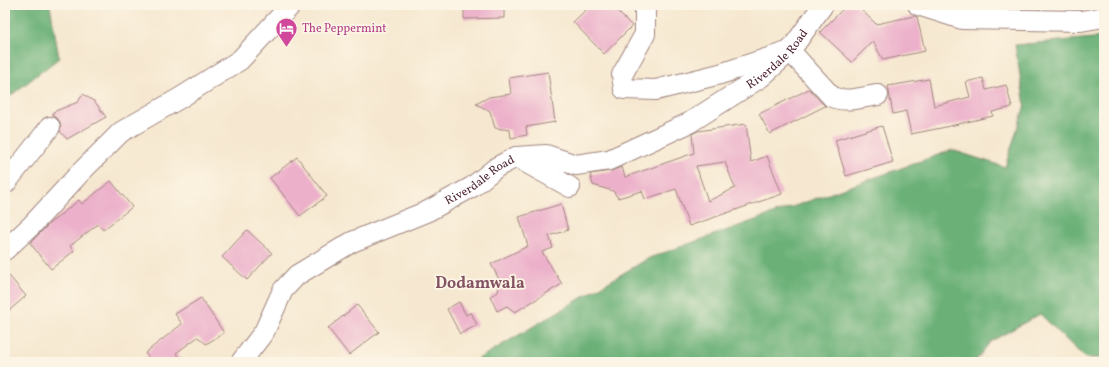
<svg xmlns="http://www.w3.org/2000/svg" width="1109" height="367" font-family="Vollkorn,serif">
<rect width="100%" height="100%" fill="#fcf5e5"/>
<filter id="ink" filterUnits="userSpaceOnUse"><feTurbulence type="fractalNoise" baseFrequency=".025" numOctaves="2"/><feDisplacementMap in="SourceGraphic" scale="8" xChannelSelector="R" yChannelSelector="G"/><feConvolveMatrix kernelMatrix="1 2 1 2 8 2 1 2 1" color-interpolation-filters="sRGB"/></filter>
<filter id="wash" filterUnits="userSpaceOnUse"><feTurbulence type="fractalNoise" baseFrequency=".012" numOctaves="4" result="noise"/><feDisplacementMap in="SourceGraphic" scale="16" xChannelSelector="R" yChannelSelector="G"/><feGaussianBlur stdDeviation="0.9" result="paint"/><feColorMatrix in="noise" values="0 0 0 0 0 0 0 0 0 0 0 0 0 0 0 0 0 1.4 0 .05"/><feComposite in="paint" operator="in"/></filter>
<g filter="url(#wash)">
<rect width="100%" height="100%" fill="#f6e8d0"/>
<path fill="#6ab077" stroke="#5a6851" d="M 5,5 L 50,5 L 59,58 L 5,100 Z
M 1104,37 L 1104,358 L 1085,358 L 1040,314 L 990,342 L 975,362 L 473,362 L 649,258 L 952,150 L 1005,167 L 1025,105 L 1015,45 Z"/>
<g id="blocks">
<path fill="#ecb0ca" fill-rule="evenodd" d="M 464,5 L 504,5 L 504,18 L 464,19 Z
M 591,5 L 611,5 L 632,26 L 604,54 L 573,22 Z
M 847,5 L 856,5 L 876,24 L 914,16 L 917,17 L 925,51 L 883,60 L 873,41 L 852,62 L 820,32 Z
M 548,72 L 555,122 L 526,127 L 527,135 L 511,138 L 510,130 L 495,128 L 490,111 L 476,104 L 489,97 L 511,94 L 509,78 Z
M 983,78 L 986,90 L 1006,85 L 1012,107 L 992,112 L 993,116 L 941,128 L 911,134 L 906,111 L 893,114 L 888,86 L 929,79 L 934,106 L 970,97 L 966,82 Z
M 809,89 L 825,106 L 770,134 L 759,114 Z
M 83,94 L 95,102 L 106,117 L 67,139 L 60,131 L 60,122 L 57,118 L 53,116 L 53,112 L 78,102 Z
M 746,124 L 751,162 L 767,156 L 782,194 L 689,226 L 676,189 L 645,199 L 642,191 L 618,198 L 613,191 L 593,185 L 590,174 L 611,171 L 622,167 L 625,177 L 694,153 L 692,134 L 698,131 ZM 725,162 L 735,188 L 708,201 L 696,166 Z
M 882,126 L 893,162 L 846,176 L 835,140 Z
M 297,157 L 327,196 L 300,216 L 270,178 Z
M 111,181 L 132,207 L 103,230 L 98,224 L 70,246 L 74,251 L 51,269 L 30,243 L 50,223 L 79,200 L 82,204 Z
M 561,204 L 568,230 L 549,236 L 553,248 L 542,252 L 562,284 L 515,312 L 507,306 L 497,311 L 490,296 L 498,292 L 500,281 L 491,264 L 528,246 L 519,217 Z
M 247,230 L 272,253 L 247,280 L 222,257 Z
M 5,271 L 26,296 L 5,314 Z
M 201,298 L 224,333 L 206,344 L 198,337 L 176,353 L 183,362 L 152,362 L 145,353 L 182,324 L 175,314 Z
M 459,302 L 466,315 L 471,312 L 477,325 L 460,334 L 447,309 Z
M 357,305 L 379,332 L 349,355 L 328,328 Z"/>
</g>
</g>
<g filter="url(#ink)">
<use href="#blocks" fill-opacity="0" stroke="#a0847e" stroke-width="1"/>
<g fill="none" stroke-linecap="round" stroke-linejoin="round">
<defs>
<g id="minor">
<path d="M 644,5 L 645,9 L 645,34 L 622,75 L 624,89 L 656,90 L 720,74 L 790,51 L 832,97 C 846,103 863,97 878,95"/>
<path d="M 918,5 L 962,19 L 1081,21 L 1104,17"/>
<path d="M 516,157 L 570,187"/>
<path d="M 5,184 L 50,127"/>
<path d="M 5,250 L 32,225 L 80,173 L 121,132 L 180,98 L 240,60 L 291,5"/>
<path id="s1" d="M 241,362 L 264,332 L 283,290 L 297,275 L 352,242 L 428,211 L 472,187 L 497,167 L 516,157 L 546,155 L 576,165 L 609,160 L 689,123 L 761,77 L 790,51 L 823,5"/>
</g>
</defs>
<use href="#minor" stroke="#a0847e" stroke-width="22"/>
<use href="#minor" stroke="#fff" stroke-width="20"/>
</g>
</g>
<defs>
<symbol id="hotel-pin" viewBox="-11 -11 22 30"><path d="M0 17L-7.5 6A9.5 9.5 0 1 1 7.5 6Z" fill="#d1479c" stroke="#fcf5e5"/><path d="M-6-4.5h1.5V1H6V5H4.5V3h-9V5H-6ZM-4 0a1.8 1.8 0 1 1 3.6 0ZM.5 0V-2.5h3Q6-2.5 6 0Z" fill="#fff"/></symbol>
</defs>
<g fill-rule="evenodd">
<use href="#hotel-pin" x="274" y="16" width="25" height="34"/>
</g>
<g text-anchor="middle" stroke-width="3.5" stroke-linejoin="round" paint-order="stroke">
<g font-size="12" fill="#b23c85" stroke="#fcf5e5" text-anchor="start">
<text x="302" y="32">The Peppermint</text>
</g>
<g font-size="12" fill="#4a1f2b" stroke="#fcf5e5">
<text dy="4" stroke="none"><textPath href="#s1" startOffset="647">Riverdale Road</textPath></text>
<text dy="4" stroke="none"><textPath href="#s1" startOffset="311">Riverdale Road</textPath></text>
</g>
<g font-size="16" font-weight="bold" fill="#835263" stroke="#fcf5e5">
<text x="480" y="288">Dodamwala</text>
</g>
</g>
<rect width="1109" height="367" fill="none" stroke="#fcf5e5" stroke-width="20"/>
</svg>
